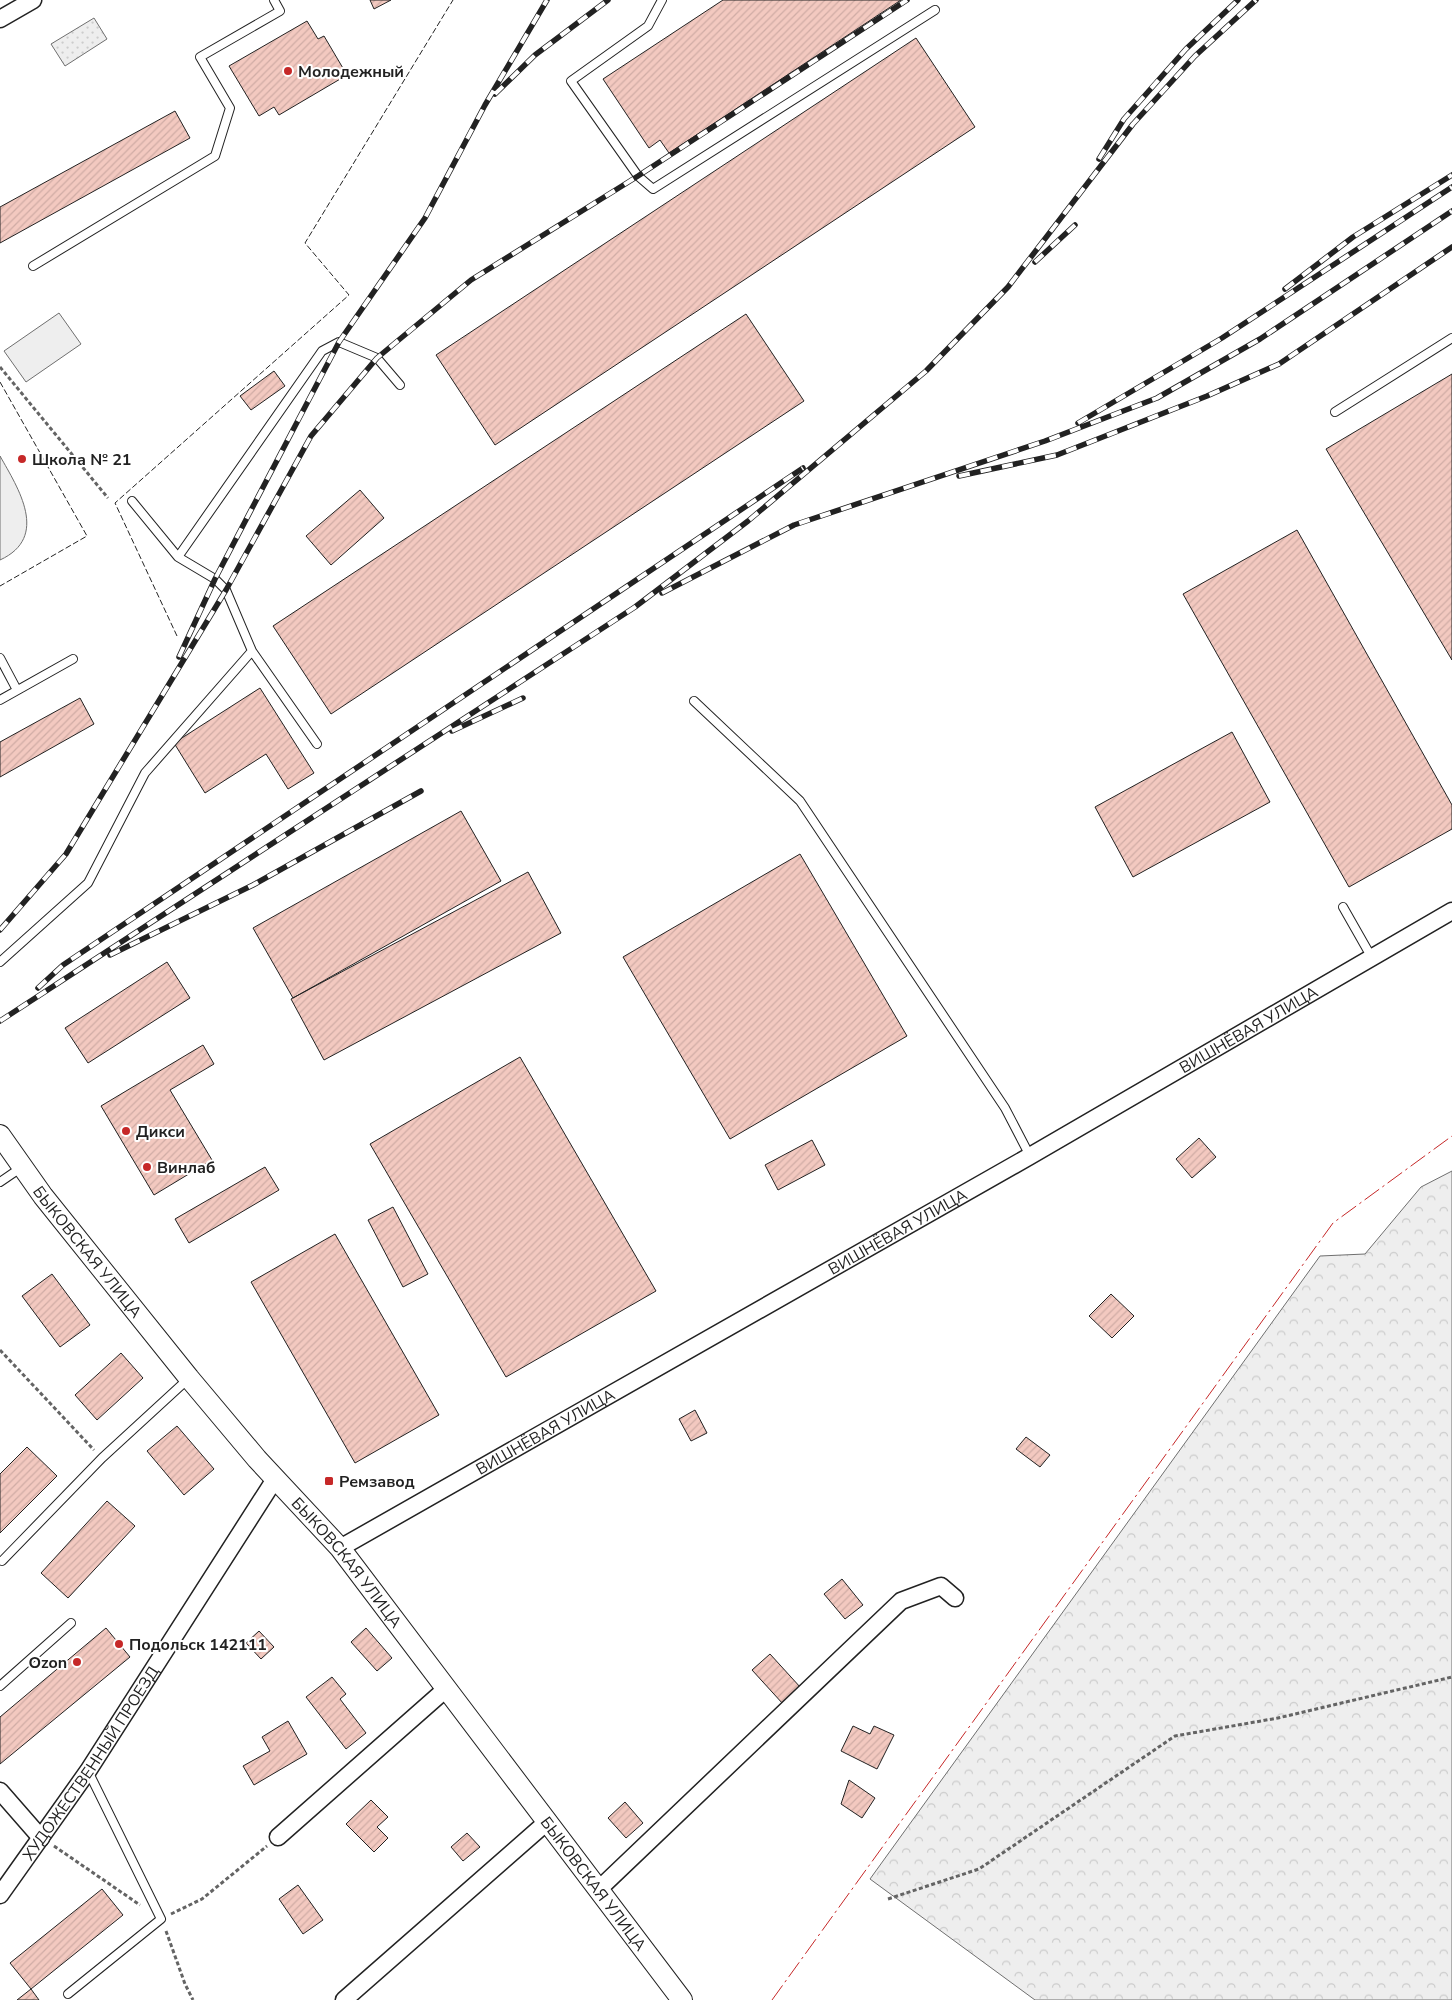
<svg xmlns="http://www.w3.org/2000/svg" width="1452" height="2000" font-family="'Nunito Sans',sans-serif">
<defs>
<pattern id="grass-dots" width="8" height="8" patternUnits="userSpaceOnUse" patternTransform="scale(1.25)"><rect width="8" height="8" fill="#eee"/><path d="M2 2h.1M6 6h.1" fill="none" stroke="#ccc" stroke-width="1.8" stroke-linecap="round"/></pattern>
<pattern id="forest-crowns" width="20" height="18" patternUnits="userSpaceOnUse" patternTransform="scale(1.25)"><rect width="20" height="18" fill="#eee"/><path d="M2 6a3 3 0 1 1 6 0M12 15a3 3 0 1 1 6 0" fill="none" stroke="#ccc"/></pattern>
<pattern id="building-hatch" width="6" height="6" patternUnits="userSpaceOnUse" patternTransform="scale(1.25)"><rect width="6" height="6" fill="#f3c9c0"/><path d="M-1 1l2-2M0 6l6-6M5 7l2-2" fill="none" stroke="#d0aca5"/></pattern>
</defs>
<rect width="100%" height="100%" fill="#fff"/>
<path fill="url(#grass-dots)" stroke="#6f6f6f" d="M 94,18 L 107,39 L 65,66 L 51,44 Z"/>
<path fill="url(#forest-crowns)" stroke="#6f6f6f" d="M 1452,1171 L 1452,2000 L 1035,2000 L 870,1879 L 1320,1256 L 1365,1254 L 1421,1187 Z"/>
<path fill="#eee" stroke="#6f6f6f" d="M 59,313 L 81,344 L 26,382 L 4,351 Z
M 0,456 C 18,488 50,537 0,560 Z"/>
<path fill="url(#building-hatch)" stroke="#222" d="M 370,0 L 391,0 L 374,9 Z
M 723,0 L 901,0 L 669,153 L 660,140 L 649,148 L 603,79 Z
M 307,21 L 318,39 L 324,36 L 347,75 L 279,115 L 274,107 L 259,116 L 229,66 Z
M 916,38 L 975,127 L 495,445 L 436,355 Z
M 175,111 L 190,138 L 0,243 L 0,207 Z
M 746,314 L 804,401 L 331,714 L 273,626 Z
M 274,371 L 285,386 L 251,410 L 240,396 Z
M 1452,374 L 1452,660 L 1326,449 Z
M 360,490 L 384,518 L 331,565 L 306,536 Z
M 1297,530 L 1452,805 L 1452,829 L 1349,887 L 1183,594 Z
M 260,688 L 314,773 L 288,789 L 266,754 L 205,793 L 174,743 Z
M 80,698 L 94,724 L 0,777 L 0,742 Z
M 1232,732 L 1270,802 L 1133,877 L 1095,807 Z
M 461,811 L 501,881 L 293,998 L 253,928 Z
M 800,854 L 907,1036 L 730,1139 L 623,957 Z
M 528,872 L 561,933 L 324,1060 L 291,999 Z
M 167,962 L 190,998 L 88,1063 L 65,1028 Z
M 203,1045 L 214,1064 L 170,1090 L 212,1160 L 154,1195 L 101,1106 Z
M 520,1057 L 656,1291 L 506,1377 L 370,1144 Z
M 1199,1138 L 1216,1157 L 1192,1178 L 1176,1159 Z
M 812,1140 L 825,1165 L 778,1190 L 765,1165 Z
M 265,1167 L 279,1190 L 189,1243 L 175,1219 Z
M 393,1207 L 428,1274 L 403,1287 L 368,1220 Z
M 335,1234 L 439,1415 L 355,1463 L 251,1282 Z
M 52,1274 L 90,1325 L 60,1347 L 22,1296 Z
M 1111,1294 L 1134,1316 L 1112,1338 L 1089,1316 Z
M 121,1353 L 143,1378 L 97,1420 L 75,1395 Z
M 695,1410 L 707,1433 L 691,1441 L 679,1419 Z
M 177,1426 L 214,1469 L 184,1495 L 147,1451 Z
M 1026,1437 L 1050,1455 L 1040,1467 L 1016,1449 Z
M 27,1447 L 57,1476 L 0,1533 L 0,1474 Z
M 107,1501 L 135,1526 L 68,1598 L 41,1573 Z
M 842,1579 L 863,1605 L 845,1619 L 824,1594 Z
M 106,1628 L 130,1657 L 0,1764 L 0,1717 Z
M 366,1628 L 392,1658 L 377,1671 L 351,1642 Z
M 259,1631 L 274,1647 L 261,1659 L 246,1643 Z
M 770,1654 L 801,1688 L 783,1704 L 752,1670 Z
M 332,1677 L 346,1694 L 340,1699 L 366,1733 L 346,1749 L 306,1697 Z
M 288,1721 L 307,1754 L 254,1785 L 243,1766 L 270,1751 L 262,1737 Z
M 853,1726 L 870,1734 L 874,1726 L 894,1735 L 877,1769 L 841,1751 Z
M 849,1780 L 875,1798 L 862,1818 L 841,1804 Z
M 371,1800 L 388,1817 L 377,1827 L 388,1838 L 374,1852 L 346,1824 Z
M 625,1802 L 643,1823 L 626,1838 L 608,1818 Z
M 467,1833 L 480,1847 L 463,1861 L 451,1847 Z
M 298,1885 L 323,1920 L 303,1934 L 279,1899 Z
M 102,1889 L 123,1915 L 31,1989 L 10,1963 Z
M 31,1989 L 39,2000 L 17,2000 Z"/>
<g fill="none" stroke-linecap="round" stroke-linejoin="round">
<defs>
<path id="service" d="M 662,0 L 648,26 L 571,81 L 638,176 L 653,189 L 935,10
M 33,266 L 215,156 L 230,108 L 200,57 L 280,11 L 274,0
M 1335,412 L 1452,338
M 132,501 L 178,557 L 215,579 L 226,590 L 252,651 L 317,744
M 178,557 L 322,351 L 339,342 L 377,358 L 400,385
M 0,658 L 17,690
M 0,700 L 73,659
M 694,701 L 800,801 L 1005,1108 L 1030,1156
M 1343,907 L 1372,958
M 0,962 L 88,883 L 145,773 L 252,651
M 0,1182 L 22,1167
M 2,1561 L 102,1458 L 188,1379
M 0,1686 L 71,1623
M 68,1994 L 161,1919 L 88,1771"/>
<g id="minor">
<path d="M 0,19 L 33,0"/>
<path id="s1" d="M 340,1548 L 1030,1156 L 1452,911"/>
<path d="M 0,1791 L 41,1838"/>
<path d="M 278,1837 L 447,1688"/>
<path d="M 599,1889 L 901,1601 L 941,1586 L 955,1598"/>
<path id="s2" d="M 0,1895 L 88,1771 L 275,1479"/>
<path d="M 344,2000 L 548,1821"/>
</g>
<g id="tertiary">
<path id="s3" d="M 0,1135 L 43,1196 L 189,1378 L 257,1459 L 340,1548 L 682,2000"/>
</g>
</defs>
<use href="#service" stroke="#222" stroke-width="10"/>
<use href="#minor" stroke="#222" stroke-width="19"/>
<use href="#tertiary" stroke="#222" stroke-width="22"/>
<path stroke="#646464" stroke-width="3" stroke-dasharray="4 2.5" stroke-linecap="butt" d="M 0,367 L 108,498
M 0,1350 L 94,1450
M 54,1846 L 140,1905
M 888,1899 L 979,1869 L 1175,1736 L 1278,1718 L 1452,1677
M 171,1914 L 202,1899 L 267,1846
M 166,1931 L 185,1984 L 193,2000"/>
<use href="#service" stroke="#fff" stroke-width="8"/>
<use href="#minor" stroke="#fff" stroke-width="16"/>
<use href="#tertiary" stroke="#fff" stroke-width="20"/>
<defs>
<path id="rail" d="M 495,94 L 535,55 L 608,0
M 1099,159 L 1124,119 L 1186,49 L 1238,0
M 1035,262 L 1075,225
M 1285,289 L 1353,237 L 1452,175
M 1078,423 L 1222,338 L 1452,187
M 959,476 L 1057,455 L 1207,396 L 1279,364 L 1452,247
M 662,593 L 794,525 L 1045,441 L 1157,398 L 1260,339 L 1452,211
M 179,657 L 215,579 L 339,342 L 425,218 L 485,105 L 547,0
M 452,731 L 523,698
M 0,930 L 66,854 L 226,590 L 311,436 L 377,358 L 471,280 L 638,176 L 907,0
M 110,955 L 253,885 L 421,791
M 38,988 L 63,965 L 803,468
M 0,1021 L 635,607 L 748,521 L 926,371 L 1008,287 L 1133,124 L 1195,56 L 1256,0"/>
</defs>
<use href="#rail" stroke="#222" stroke-width="5.5"/>
<use href="#rail" stroke="#fff" stroke-width="4" stroke-dasharray="11" stroke-linecap="butt"/>
<path stroke="#222" stroke-width="1" stroke-dasharray="6 2.5" stroke-linecap="butt" d="M 0,382 L 87,536 L 0,586
M 177,636 L 115,503 L 349,295 L 305,243 L 453,0"/>
<path stroke="#c62828" stroke-width="1" stroke-dasharray="18 4 2.5 4" stroke-linecap="butt" d="M 772,2000 L 1333,1223 L 1452,1136"/>
</g>
<g fill="#c62828" stroke="#fff" stroke-width="2">
<circle cx="288" cy="71" r="5"/>
<circle cx="22" cy="459" r="5"/>
<circle cx="126" cy="1131" r="5"/>
<circle cx="147" cy="1167" r="5"/>
<rect x="324" y="1476" width="10" height="10" rx="2.5"/>
<circle cx="119" cy="1644" r="5"/>
<circle cx="77" cy="1662" r="5"/>
</g>
<g text-anchor="middle" stroke-width="4" stroke-linejoin="round" paint-order="stroke">
<g font-size="16" font-weight="bold" fill="#222" stroke="#fff" text-anchor="start">
<text x="298" y="77">Молодежный</text>
<text x="32" y="465">Школа № 21</text>
<text x="136" y="1137">Дикси</text>
<text x="157" y="1173">Винлаб</text>
<text x="339" y="1487">Ремзавод</text>
<text x="129" y="1650">Подольск 142111</text>
<text x="67" y="1668" text-anchor="end">Ozon</text>
</g>
<g font-size="16" fill="#222" stroke="#fff">
<text dy="6" stroke="none"><textPath href="#s1" startOffset="1046">ВИШНЁВАЯ УЛИЦА</textPath></text>
<text dy="6" stroke="none"><textPath href="#s1" startOffset="641">ВИШНЁВАЯ УЛИЦА</textPath></text>
<text dy="6" stroke="none"><textPath href="#s3" startOffset="146">БЫКОВСКАЯ УЛИЦА</textPath></text>
<text dy="6" stroke="none"><textPath href="#s1" startOffset="236">ВИШНЁВАЯ УЛИЦА</textPath></text>
<text dy="6" stroke="none"><textPath href="#s3" startOffset="551">БЫКОВСКАЯ УЛИЦА</textPath></text>
<text dy="6" stroke="none"><textPath href="#s2" startOffset="160">ХУДОЖЕСТВЕННЫЙ ПРОЕЗД</textPath></text>
<text dy="6" stroke="none"><textPath href="#s3" startOffset="956">БЫКОВСКАЯ УЛИЦА</textPath></text>
</g>
</g>
</svg>
